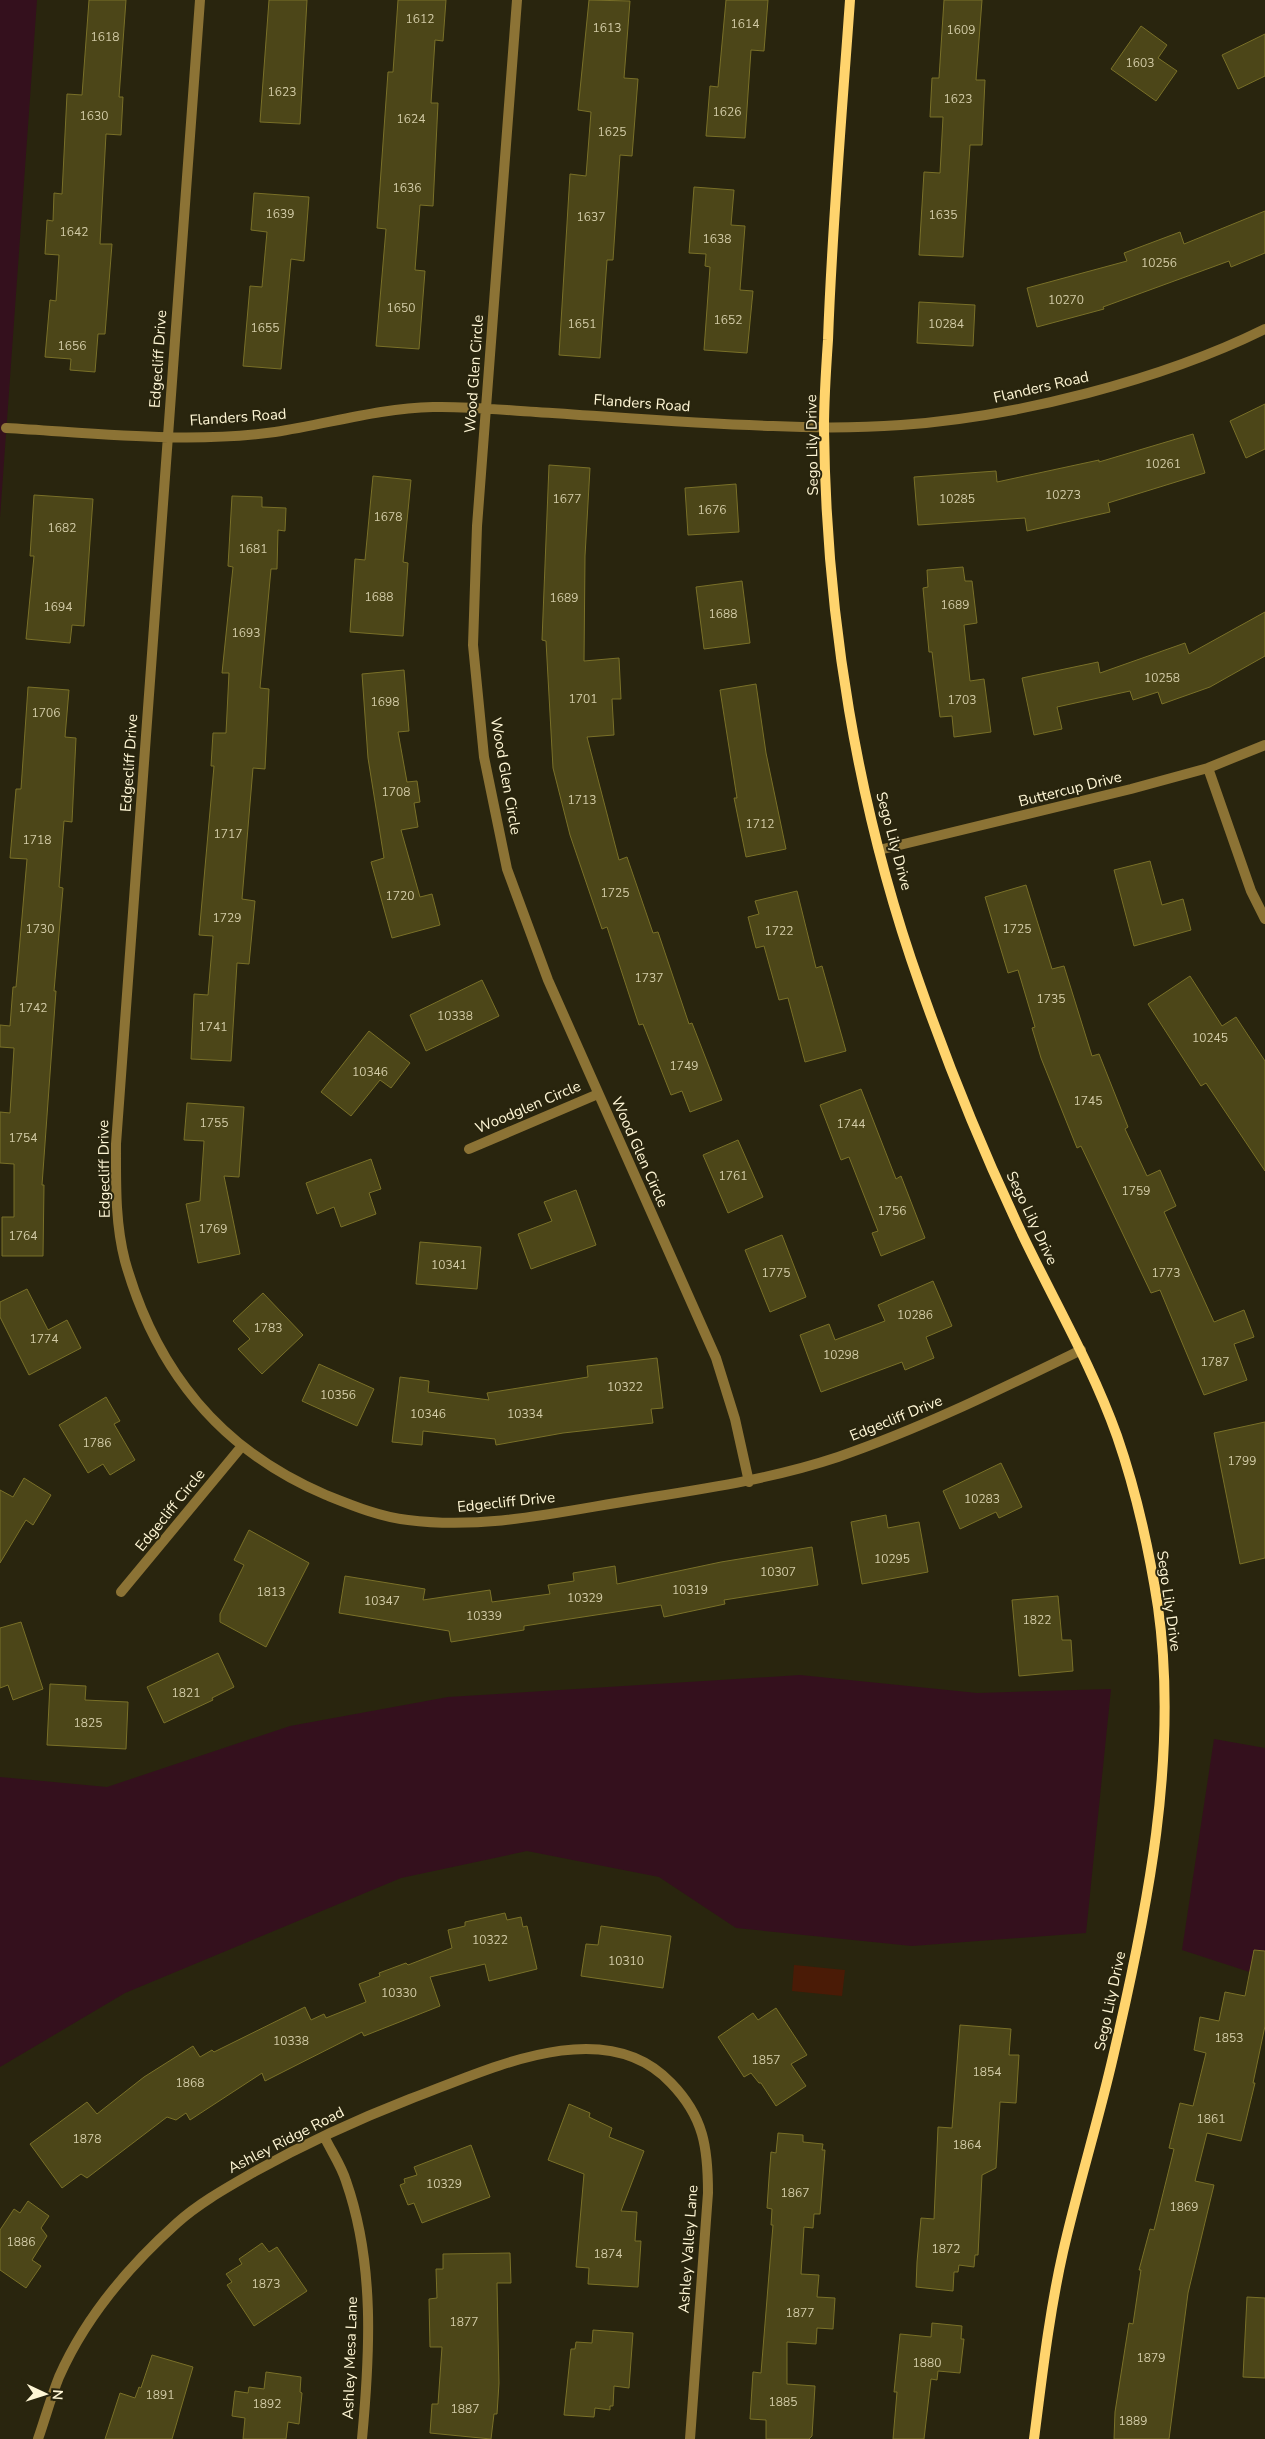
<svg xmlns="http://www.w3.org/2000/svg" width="1265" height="2439" font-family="'Nunito Sans',sans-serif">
<rect width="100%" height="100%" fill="#29250e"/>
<path fill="#34101d" d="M 0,0 L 37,0 L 0,518 Z
M 800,1675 L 977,1693 L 1111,1689 L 1086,1933 L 912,1946 L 736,1928 L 659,1877 L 527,1851 L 401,1878 L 125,1993 L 0,2067 L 0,1777 L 107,1787 L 290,1726 L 448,1697 Z
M 1214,1739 L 1265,1748 L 1265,1977 L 1182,1950 Z"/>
<path fill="#4a1b06" d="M 794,1965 L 845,1970 L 842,1996 L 792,1991 Z"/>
<path fill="#4c4618" stroke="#797028" d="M 89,0 L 126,0 L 119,97 L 123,97 L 121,135 L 106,134 L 100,244 L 112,244 L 105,334 L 98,334 L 95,372 L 70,370 L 71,359 L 45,357 L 50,300 L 56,301 L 59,255 L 45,254 L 47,220 L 53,221 L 54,193 L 62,194 L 67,94 L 82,95 Z
M 269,0 L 307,0 L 300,124 L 260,122 Z
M 398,0 L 446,0 L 443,41 L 435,40 L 431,103 L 438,103 L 433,206 L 420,205 L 415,270 L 425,271 L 419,349 L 376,346 L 386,229 L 377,228 L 388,72 L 393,72 Z
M 589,0 L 630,1 L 624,78 L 638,79 L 632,156 L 620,155 L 613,260 L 607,260 L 600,358 L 559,355 L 570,174 L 586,176 L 591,112 L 578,110 Z
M 726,0 L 768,0 L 764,51 L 751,50 L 745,138 L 706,136 L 710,86 L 718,87 Z
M 944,0 L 982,0 L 976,80 L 985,80 L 982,145 L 970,145 L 963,257 L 919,255 L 924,172 L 940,173 L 943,117 L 930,117 L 932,78 L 939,78 Z
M 1141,26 L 1167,45 L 1158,58 L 1177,71 L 1156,101 L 1111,69 Z
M 1265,34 L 1265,76 L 1238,89 L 1222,55 Z
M 694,187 L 734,190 L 731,225 L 745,226 L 740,290 L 753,291 L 747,353 L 704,350 L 710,267 L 705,266 L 706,254 L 689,253 Z
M 254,193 L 309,197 L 304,261 L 291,259 L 281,369 L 243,366 L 250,286 L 262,287 L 267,232 L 251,230 Z
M 1265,211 L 1265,253 L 1231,267 L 1229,261 L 1103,307 L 1104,309 L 1037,327 L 1027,288 L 1127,261 L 1124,253 L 1180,232 L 1184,244 Z
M 919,302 L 975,305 L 973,346 L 917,343 Z
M 1265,404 L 1265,449 L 1246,458 L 1230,421 Z
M 1193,434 L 1205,473 L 1108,503 L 1110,512 L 1027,531 L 1025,518 L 918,525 L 914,477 L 996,471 L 997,482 L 1099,460 L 1099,462 Z
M 549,465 L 590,468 L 585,556 L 584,661 L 619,658 L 621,699 L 612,699 L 614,735 L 587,737 L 619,860 L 627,857 L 653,933 L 658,932 L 689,1024 L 692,1023 L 722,1100 L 690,1112 L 682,1091 L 671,1095 L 643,1024 L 639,1025 L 607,927 L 602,929 L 570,835 L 553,768 L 546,641 L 542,640 Z
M 373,476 L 411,480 L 403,562 L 408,563 L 403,636 L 350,632 L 355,559 L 365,560 Z
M 736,484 L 739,532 L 688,535 L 685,488 Z
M 34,495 L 93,499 L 84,626 L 72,625 L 70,643 L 26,639 L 34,556 L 30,556 Z
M 232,496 L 262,497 L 262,507 L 286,508 L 285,531 L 278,530 L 277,569 L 271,569 L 260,688 L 269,689 L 265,769 L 253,768 L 242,899 L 255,901 L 249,964 L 237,963 L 231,1061 L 191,1059 L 194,994 L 208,995 L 213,936 L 199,935 L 214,766 L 211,766 L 213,733 L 226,733 L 229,673 L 222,673 L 233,567 L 228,566 Z
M 963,567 L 965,581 L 972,581 L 977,623 L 964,625 L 970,681 L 984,679 L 991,732 L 954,737 L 952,716 L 940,717 L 932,652 L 929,652 L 923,588 L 928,587 L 927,570 Z
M 742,581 L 750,643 L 704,649 L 696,587 Z
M 1265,612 L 1265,656 L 1210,687 L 1162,704 L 1158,692 L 1133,700 L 1130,691 L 1057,707 L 1062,729 L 1034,735 L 1022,678 L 1098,662 L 1100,673 L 1185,643 L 1189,654 Z
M 404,670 L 409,731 L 398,732 L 407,782 L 417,781 L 420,802 L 414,803 L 418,827 L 401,830 L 420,897 L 432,894 L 440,925 L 392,938 L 371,862 L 384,858 L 368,758 L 362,674 Z
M 756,684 L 766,753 L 786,849 L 746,857 L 734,798 L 737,798 L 720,690 Z
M 28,687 L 69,690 L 65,737 L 76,738 L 72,822 L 64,821 L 59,887 L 63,888 L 54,991 L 56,991 L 42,1185 L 44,1185 L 43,1256 L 2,1256 L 2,1217 L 14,1217 L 14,1164 L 0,1163 L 0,1112 L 10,1113 L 14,1048 L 0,1047 L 0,1025 L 10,1026 L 13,987 L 16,987 L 27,859 L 10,858 L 16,789 L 21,789 Z
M 1150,861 L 1162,905 L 1183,899 L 1191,930 L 1134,946 L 1114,870 Z
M 1026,885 L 1052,969 L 1064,966 L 1092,1056 L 1099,1054 L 1128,1127 L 1125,1129 L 1147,1176 L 1160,1170 L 1176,1206 L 1164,1212 L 1214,1322 L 1244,1310 L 1254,1337 L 1234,1344 L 1247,1380 L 1204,1395 L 1160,1290 L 1151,1293 L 1081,1146 L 1077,1148 L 1041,1058 L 1032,1028 L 1035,1027 L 1018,970 L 1008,973 L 985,897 Z
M 797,891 L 816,968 L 822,966 L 846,1051 L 805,1062 L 788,998 L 779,1000 L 764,946 L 756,948 L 748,917 L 759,914 L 755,901 Z
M 1190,976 L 1222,1026 L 1236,1017 L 1265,1061 L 1265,1171 L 1206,1083 L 1201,1086 L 1148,1004 Z
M 482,980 L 499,1016 L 426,1051 L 410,1015 Z
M 369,1031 L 410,1063 L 391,1088 L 380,1080 L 351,1116 L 321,1092 Z
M 861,1089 L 896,1179 L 901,1176 L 925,1238 L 881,1256 L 872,1233 L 878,1231 L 849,1157 L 841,1160 L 820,1105 Z
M 187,1103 L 244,1107 L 239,1177 L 224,1176 L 240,1254 L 198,1263 L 186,1204 L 200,1201 L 204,1141 L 184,1140 Z
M 738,1140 L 763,1197 L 728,1213 L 703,1155 Z
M 371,1159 L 381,1189 L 369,1193 L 376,1214 L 341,1227 L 334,1207 L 317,1214 L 306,1183 Z
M 576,1190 L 596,1245 L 531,1269 L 518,1234 L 552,1221 L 544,1202 Z
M 782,1235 L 806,1297 L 770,1312 L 745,1250 Z
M 420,1242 L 481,1247 L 477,1289 L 416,1284 Z
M 933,1281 L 952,1326 L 926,1337 L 934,1358 L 905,1370 L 902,1362 L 821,1392 L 800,1335 L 829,1324 L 835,1340 L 885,1321 L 878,1305 Z
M 27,1289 L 48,1330 L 67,1320 L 81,1348 L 29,1375 L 0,1317 L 0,1302 Z
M 263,1293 L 303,1335 L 262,1374 L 238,1349 L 250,1339 L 233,1321 Z
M 657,1358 L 663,1408 L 651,1409 L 653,1423 L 563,1433 L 496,1445 L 495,1439 L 423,1431 L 422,1445 L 392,1442 L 400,1377 L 429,1381 L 428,1392 L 489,1400 L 487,1393 L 588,1377 L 587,1366 Z
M 319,1364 L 374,1389 L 357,1426 L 302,1401 Z
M 106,1397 L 120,1421 L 114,1424 L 135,1460 L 110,1475 L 103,1464 L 88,1473 L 59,1425 Z
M 1265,1422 L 1265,1558 L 1240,1564 L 1214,1433 Z
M 1001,1463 L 1022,1507 L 999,1518 L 996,1512 L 960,1529 L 943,1491 Z
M 24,1478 L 51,1495 L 33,1525 L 26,1520 L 0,1563 L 0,1490 L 13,1497 Z
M 886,1515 L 888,1528 L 919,1522 L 928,1572 L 862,1584 L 851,1522 Z
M 249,1530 L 309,1563 L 266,1647 L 220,1622 L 220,1614 L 244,1565 L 234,1560 Z
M 812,1547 L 818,1585 L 724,1600 L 725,1604 L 664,1617 L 661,1605 L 524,1626 L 524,1630 L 451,1642 L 449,1631 L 339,1613 L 345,1576 L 425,1589 L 423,1600 L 490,1590 L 492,1602 L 550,1594 L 548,1585 L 574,1581 L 573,1573 L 615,1566 L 617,1584 L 721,1562 Z
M 1058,1596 L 1062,1640 L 1071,1640 L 1073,1671 L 1019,1676 L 1012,1600 Z
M 21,1622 L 43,1689 L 13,1700 L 8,1685 L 0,1688 L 0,1628 Z
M 218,1653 L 234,1687 L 212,1698 L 213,1700 L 164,1723 L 147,1687 Z
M 50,1684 L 86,1686 L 85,1700 L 128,1702 L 126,1749 L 47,1745 Z
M 505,1913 L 507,1920 L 521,1917 L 523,1927 L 527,1926 L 537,1969 L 489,1981 L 485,1964 L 430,1977 L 440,2006 L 364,2036 L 362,2032 L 265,2081 L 262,2073 L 190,2120 L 186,2113 L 176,2120 L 167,2117 L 87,2178 L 81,2174 L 62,2188 L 30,2144 L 87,2102 L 97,2114 L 144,2077 L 193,2046 L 200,2057 L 212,2050 L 214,2052 L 305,2007 L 311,2020 L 324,2014 L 326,2018 L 366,2002 L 359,1984 L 380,1976 L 379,1973 L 406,1963 L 408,1965 L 452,1948 L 448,1930 L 465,1926 L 465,1922 Z
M 601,1926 L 671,1936 L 663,1988 L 581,1976 L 586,1944 L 598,1945 Z
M 1254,1950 L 1265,1951 L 1265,2026 L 1253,2083 L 1255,2083 L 1241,2141 L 1207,2133 L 1195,2181 L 1214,2185 L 1188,2293 L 1169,2439 L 1114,2439 L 1115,2412 L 1129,2323 L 1133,2324 L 1141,2270 L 1139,2270 L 1150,2229 L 1154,2230 L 1174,2149 L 1169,2148 L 1180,2103 L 1193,2106 L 1206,2053 L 1194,2050 L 1200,2017 L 1219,2021 L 1225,1992 L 1245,1996 Z
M 776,2008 L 807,2055 L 791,2064 L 806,2086 L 776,2106 L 761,2083 L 759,2083 L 751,2073 L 744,2077 L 718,2037 L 753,2013 L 758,2020 Z
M 960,2025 L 1011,2029 L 1009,2055 L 1019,2055 L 1016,2103 L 1000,2102 L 996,2168 L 982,2175 L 978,2255 L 975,2255 L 974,2267 L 959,2265 L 958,2272 L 954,2272 L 953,2291 L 916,2287 L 917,2262 L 921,2218 L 934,2219 L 938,2127 L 952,2128 Z
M 569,2104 L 590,2113 L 589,2117 L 612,2128 L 609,2137 L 644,2151 L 621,2211 L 637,2212 L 635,2241 L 641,2241 L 638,2287 L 588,2284 L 589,2268 L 576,2267 L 584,2174 L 548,2160 Z
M 778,2133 L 803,2135 L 803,2142 L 823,2144 L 822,2150 L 825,2150 L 820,2214 L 814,2214 L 813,2228 L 804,2227 L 801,2274 L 819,2275 L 817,2297 L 835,2298 L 833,2329 L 817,2328 L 816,2344 L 787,2342 L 787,2384 L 815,2386 L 812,2436 L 809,2439 L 766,2439 L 766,2420 L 750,2419 L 753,2372 L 761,2373 L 773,2225 L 771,2225 L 772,2209 L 767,2208 L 769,2178 L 771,2152 L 776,2153 Z
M 471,2145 L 490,2197 L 422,2223 L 414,2203 L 408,2205 L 400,2185 L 405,2183 L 404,2179 L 417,2175 L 414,2167 Z
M 28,2201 L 49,2216 L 41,2228 L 47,2236 L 32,2260 L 41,2266 L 26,2288 L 0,2270 L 0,2230 L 14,2209 L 20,2213 Z
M 262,2243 L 269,2252 L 277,2247 L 307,2291 L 254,2326 L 227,2285 L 232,2282 L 226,2274 L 242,2264 L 239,2259 Z
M 510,2253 L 511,2283 L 497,2283 L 499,2383 L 497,2414 L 494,2414 L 491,2439 L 430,2433 L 432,2404 L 438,2404 L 442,2347 L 430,2347 L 429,2299 L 437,2298 L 436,2269 L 443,2269 L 443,2254 Z
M 1247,2297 L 1265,2298 L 1265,2378 L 1243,2377 Z
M 932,2323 L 962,2326 L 961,2339 L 964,2339 L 960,2373 L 938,2371 L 937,2380 L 931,2379 L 924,2439 L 893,2439 L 897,2392 L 894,2392 L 900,2334 L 931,2337 Z
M 593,2330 L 633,2333 L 629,2388 L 614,2386 L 613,2406 L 610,2406 L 610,2410 L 595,2408 L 594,2417 L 564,2415 L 571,2349 L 575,2349 L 576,2342 L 592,2343 Z
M 152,2355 L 193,2367 L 172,2439 L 105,2439 L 120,2393 L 135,2398 L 139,2387 L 141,2388 Z
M 266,2372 L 301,2377 L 300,2392 L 302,2393 L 299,2424 L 288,2422 L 286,2439 L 243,2439 L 245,2418 L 232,2416 L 235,2391 L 248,2393 L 249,2387 L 264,2389 Z"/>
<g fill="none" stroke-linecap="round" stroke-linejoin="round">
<path stroke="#8c7335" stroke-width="10" d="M 200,0 L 116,1144 C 116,1183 115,1223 125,1261 C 156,1371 220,1450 326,1495 C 351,1505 380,1517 408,1520 C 484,1530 559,1512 634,1500 C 703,1489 772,1479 838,1457 C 922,1428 1001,1389 1081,1350
M 517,0 L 477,526 L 473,645 L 484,757 L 507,869 L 548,980 L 716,1358 L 735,1419 L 749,1482
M 6,428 C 95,433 187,444 275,432 C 328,424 379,408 433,407 C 467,406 502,410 536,412 C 615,417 694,424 773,426 C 815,428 859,428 901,425 C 1016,417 1162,380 1265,329
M 1208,768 L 1251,891 L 1265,919
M 879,850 L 1131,789 L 1208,768 L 1265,745
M 469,1149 L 598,1094
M 121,1592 L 242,1446
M 324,2136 C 331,2151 341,2165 346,2181 C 375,2264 370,2353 362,2439
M 38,2439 C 45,2419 51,2397 59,2377 C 85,2318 129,2266 177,2223 C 199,2203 228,2187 254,2172 C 304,2144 356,2120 410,2099 C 486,2071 604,2011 671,2083 C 704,2117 708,2148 708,2193 L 690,2439"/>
<path stroke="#ffd46d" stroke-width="10" d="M 850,0 C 842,113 832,226 828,340 C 826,369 824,399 824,428 C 826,616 857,808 920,985 C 948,1065 979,1142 1015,1219 C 1048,1291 1090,1360 1117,1436 C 1136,1491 1149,1549 1158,1607 C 1179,1756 1147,1912 1113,2057 C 1098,2122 1078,2186 1063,2252 C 1049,2314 1042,2377 1034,2439"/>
</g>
<g text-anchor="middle" stroke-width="4" stroke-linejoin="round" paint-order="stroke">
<g font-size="12" fill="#d2cba6">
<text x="420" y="23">1612</text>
<text x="745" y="28">1614</text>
<text x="607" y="32">1613</text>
<text x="961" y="34">1609</text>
<text x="105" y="41">1618</text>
<text x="1140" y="67">1603</text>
<text x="282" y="96">1623</text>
<text x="958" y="103">1623</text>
<text x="727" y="116">1626</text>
<text x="94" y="120">1630</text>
<text x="411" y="123">1624</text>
<text x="612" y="136">1625</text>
<text x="407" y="192">1636</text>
<text x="280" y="218">1639</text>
<text x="943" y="219">1635</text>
<text x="591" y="221">1637</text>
<text x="74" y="236">1642</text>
<text x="717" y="243">1638</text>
<text x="1159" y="267">10256</text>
<text x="1066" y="304">10270</text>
<text x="401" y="312">1650</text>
<text x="728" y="324">1652</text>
<text x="582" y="328">1651</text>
<text x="946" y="328">10284</text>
<text x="265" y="332">1655</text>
<text x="72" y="350">1656</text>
<text x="1163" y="468">10261</text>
<text x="1063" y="499">10273</text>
<text x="567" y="503">1677</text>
<text x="957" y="503">10285</text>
<text x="712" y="514">1676</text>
<text x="388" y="521">1678</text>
<text x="62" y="532">1682</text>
<text x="253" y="553">1681</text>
<text x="379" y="601">1688</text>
<text x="564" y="602">1689</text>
<text x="955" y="609">1689</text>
<text x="58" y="611">1694</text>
<text x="723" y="618">1688</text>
<text x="246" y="637">1693</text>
<text x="1162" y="682">10258</text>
<text x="583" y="703">1701</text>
<text x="962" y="704">1703</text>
<text x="385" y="706">1698</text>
<text x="46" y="717">1706</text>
<text x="396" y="796">1708</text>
<text x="582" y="804">1713</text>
<text x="760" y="828">1712</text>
<text x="228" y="838">1717</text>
<text x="37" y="844">1718</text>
<text x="615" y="897">1725</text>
<text x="400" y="900">1720</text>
<text x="227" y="922">1729</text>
<text x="40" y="933">1730</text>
<text x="1017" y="933">1725</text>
<text x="779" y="935">1722</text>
<text x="649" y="982">1737</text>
<text x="1051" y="1003">1735</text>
<text x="33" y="1012">1742</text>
<text x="455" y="1020">10338</text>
<text x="213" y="1031">1741</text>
<text x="1210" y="1042">10245</text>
<text x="684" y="1070">1749</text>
<text x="370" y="1076">10346</text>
<text x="1088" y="1105">1745</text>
<text x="214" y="1127">1755</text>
<text x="851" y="1128">1744</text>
<text x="23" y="1142">1754</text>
<text x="733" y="1180">1761</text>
<text x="1136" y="1195">1759</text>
<text x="892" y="1215">1756</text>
<text x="213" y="1233">1769</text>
<text x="23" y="1240">1764</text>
<text x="449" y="1269">10341</text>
<text x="776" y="1277">1775</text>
<text x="1166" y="1277">1773</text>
<text x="915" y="1319">10286</text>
<text x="268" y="1332">1783</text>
<text x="44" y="1343">1774</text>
<text x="841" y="1359">10298</text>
<text x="1215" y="1366">1787</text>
<text x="625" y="1391">10322</text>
<text x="338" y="1399">10356</text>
<text x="428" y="1418">10346</text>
<text x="525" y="1418">10334</text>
<text x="97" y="1447">1786</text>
<text x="1242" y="1465">1799</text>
<text x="982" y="1503">10283</text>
<text x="892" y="1563">10295</text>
<text x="778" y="1576">10307</text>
<text x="690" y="1594">10319</text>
<text x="271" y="1596">1813</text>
<text x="585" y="1602">10329</text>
<text x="382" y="1605">10347</text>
<text x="484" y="1620">10339</text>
<text x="1037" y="1624">1822</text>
<text x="186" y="1697">1821</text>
<text x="88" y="1727">1825</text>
<text x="490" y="1944">10322</text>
<text x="626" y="1965">10310</text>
<text x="399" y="1997">10330</text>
<text x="1229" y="2042">1853</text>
<text x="291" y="2045">10338</text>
<text x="766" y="2064">1857</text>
<text x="987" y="2076">1854</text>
<text x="190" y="2087">1868</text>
<text x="1211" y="2123">1861</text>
<text x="87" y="2143">1878</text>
<text x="967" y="2149">1864</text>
<text x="444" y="2188">10329</text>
<text x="795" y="2197">1867</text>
<text x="1184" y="2211">1869</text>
<text x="21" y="2246">1886</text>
<text x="946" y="2253">1872</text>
<text x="608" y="2258">1874</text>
<text x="266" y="2288">1873</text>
<text x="800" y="2317">1877</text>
<text x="464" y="2326">1877</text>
<text x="1151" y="2362">1879</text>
<text x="927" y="2367">1880</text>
<text x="160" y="2399">1891</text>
<text x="783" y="2406">1885</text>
<text x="267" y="2408">1892</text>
<text x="465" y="2413">1887</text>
<text x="1133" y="2425">1889</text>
</g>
<g font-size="15" fill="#fff7d6" stroke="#29250e">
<text transform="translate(158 359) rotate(-86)" y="5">Edgecliff Drive</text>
<text transform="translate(474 374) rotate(-86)" y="5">Wood Glen Circle</text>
<text transform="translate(1041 387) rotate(-13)" y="5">Flanders Road</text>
<text transform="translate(642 403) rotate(4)" y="5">Flanders Road</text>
<text transform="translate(238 417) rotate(-4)" y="5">Flanders Road</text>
<text transform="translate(812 445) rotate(-91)" y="5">Sego Lily Drive</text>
<text transform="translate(129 763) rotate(-86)" y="5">Edgecliff Drive</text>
<text transform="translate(506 776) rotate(80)" y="5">Wood Glen Circle</text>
<text transform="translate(1070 789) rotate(-14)" y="5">Buttercup Drive</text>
<text transform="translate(894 841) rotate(75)" y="5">Sego Lily Drive</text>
<text transform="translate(528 1107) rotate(-23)" y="5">Woodglen Circle</text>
<text transform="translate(640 1152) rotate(66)" y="5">Wood Glen Circle</text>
<text transform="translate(104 1169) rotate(-91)" y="5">Edgecliff Drive</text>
<text transform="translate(1032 1218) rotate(65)" y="5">Sego Lily Drive</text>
<text transform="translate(896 1418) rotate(-22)" y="5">Edgecliff Drive</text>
<text transform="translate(506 1502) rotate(-6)" y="5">Edgecliff Drive</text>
<text transform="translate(170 1510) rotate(-51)" y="5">Edgecliff Circle</text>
<text transform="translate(1169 1601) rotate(82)" y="5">Sego Lily Drive</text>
<text transform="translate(1110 2001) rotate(-78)" y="5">Sego Lily Drive</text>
<text transform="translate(286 2140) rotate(-27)" y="5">Ashley Ridge Road</text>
<text transform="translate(688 2249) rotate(-86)" y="5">Ashley Valley Lane</text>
<text transform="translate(350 2358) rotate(-88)" y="5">Ashley Mesa Lane</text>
</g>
</g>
<g transform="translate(45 2394) rotate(94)" stroke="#29250e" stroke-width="4" paint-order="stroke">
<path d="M0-4L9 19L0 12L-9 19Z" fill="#fff7d6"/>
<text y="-8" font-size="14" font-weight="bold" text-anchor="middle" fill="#fff7d6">N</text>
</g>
</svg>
